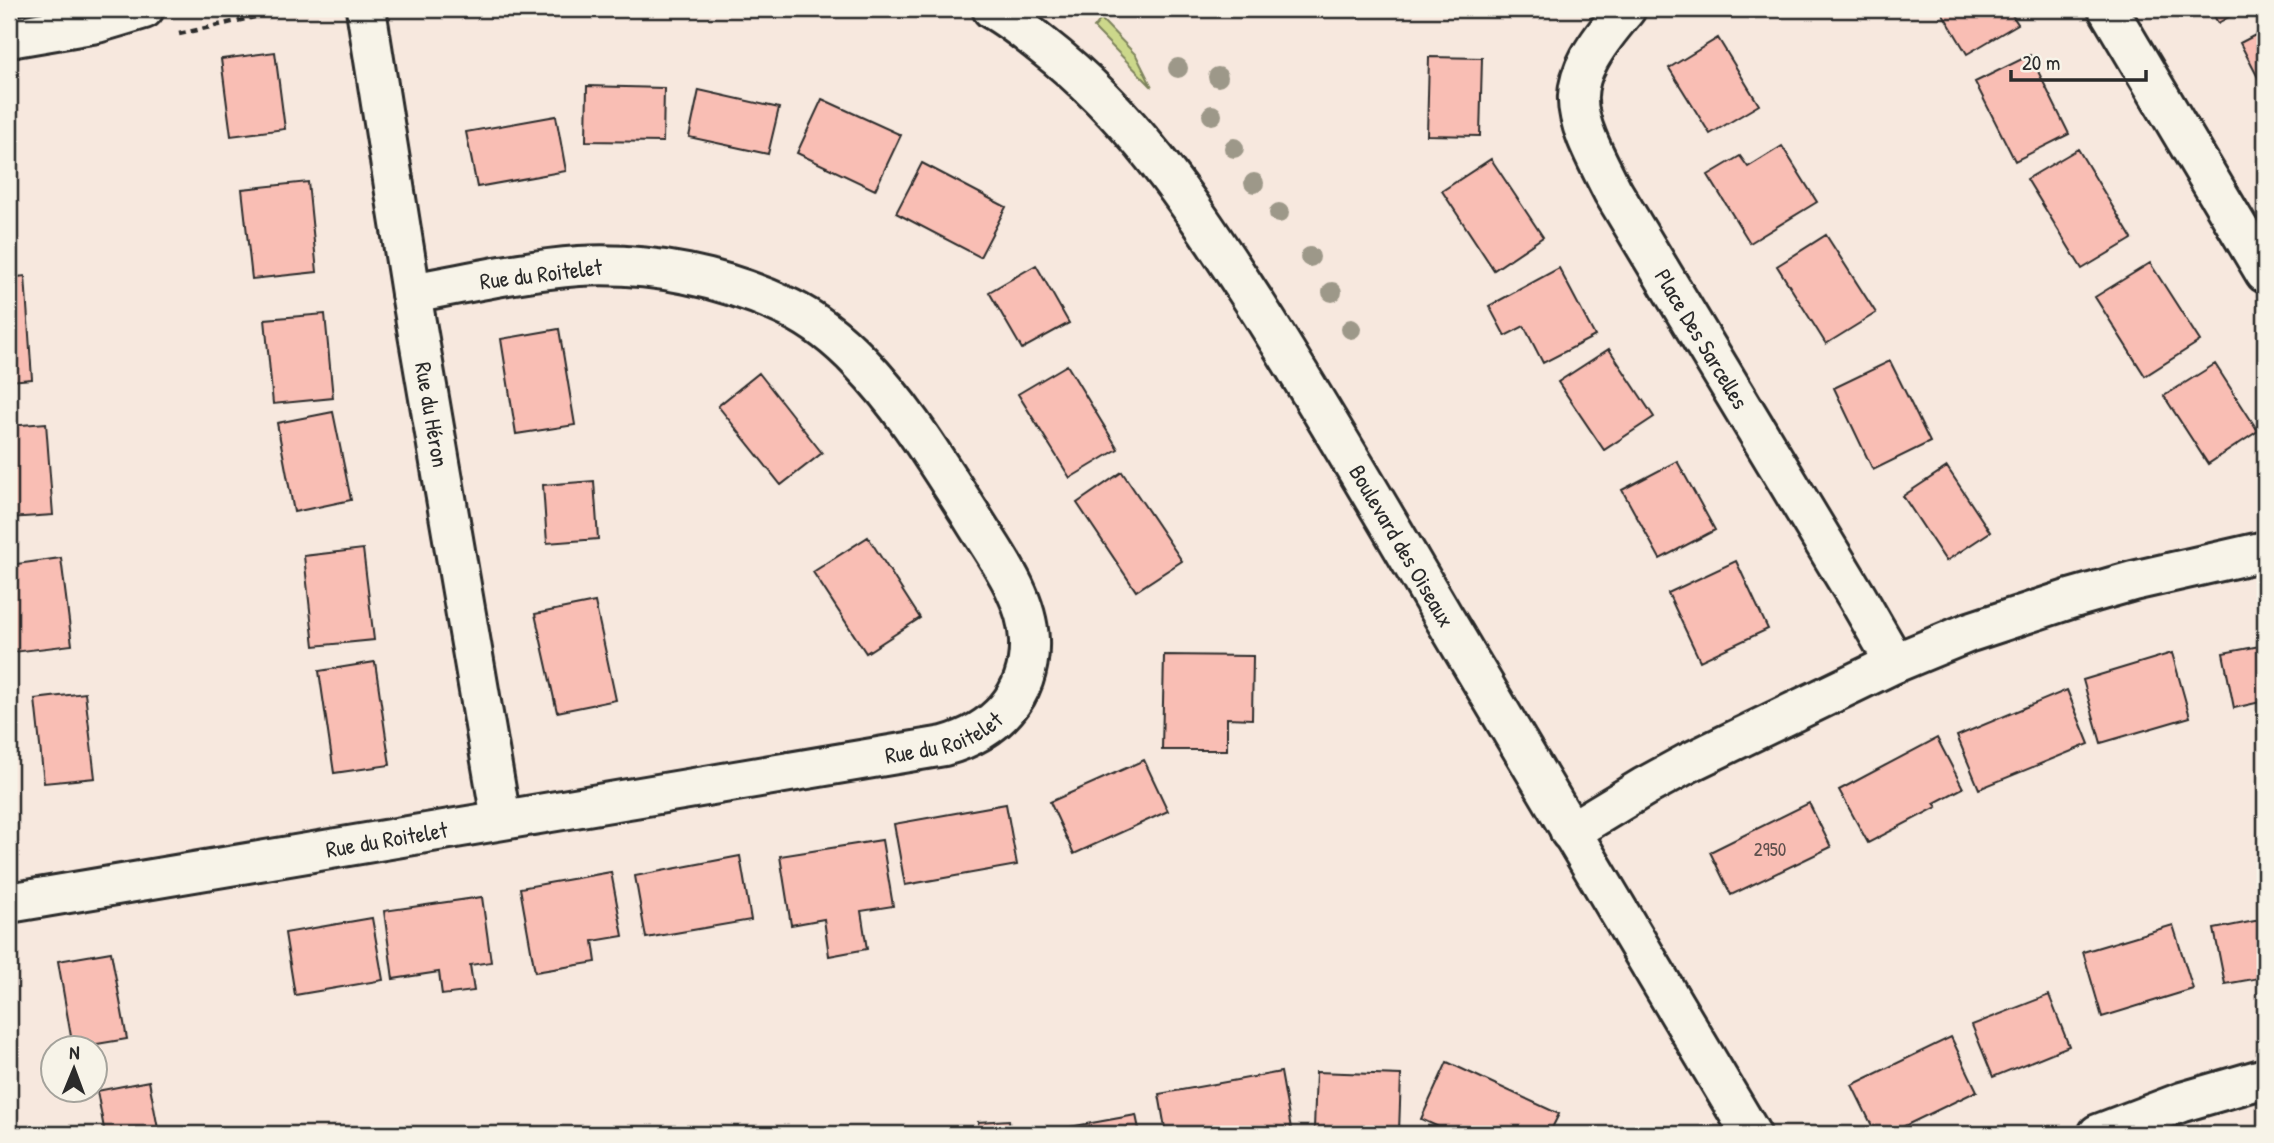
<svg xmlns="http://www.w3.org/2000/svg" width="2274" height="1143" font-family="'Patrick Hand',sans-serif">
<rect width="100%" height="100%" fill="#f7e8de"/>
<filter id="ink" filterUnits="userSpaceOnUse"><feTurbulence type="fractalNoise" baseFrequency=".0143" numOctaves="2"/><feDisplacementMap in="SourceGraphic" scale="14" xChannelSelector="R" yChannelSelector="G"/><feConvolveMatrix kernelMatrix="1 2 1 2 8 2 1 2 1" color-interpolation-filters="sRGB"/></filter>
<g filter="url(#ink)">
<path fill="#ccd88b" stroke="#7c825b" stroke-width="2" d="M 1101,19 L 1136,55 L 1152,87 L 1094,28 Z"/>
<path fill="#f9beb4" stroke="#2b2b2b" stroke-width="2" d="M 1489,9 L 1506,9 L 1499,17 Z
M 1940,9 L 2008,9 L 2018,24 L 1967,54 Z
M 2210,9 L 2243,9 L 2218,23 Z
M 2265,30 L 2265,91 L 2240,43 Z
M 1718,38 L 1759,105 L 1710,134 L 1669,68 Z
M 275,52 L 285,129 L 231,136 L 221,59 Z
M 2030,55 L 2069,134 L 2015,161 L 1975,82 Z
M 1429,57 L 1482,58 L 1480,136 L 1427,135 Z
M 587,86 L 664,88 L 663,142 L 586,141 Z
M 699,90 L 779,108 L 768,154 L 689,137 Z
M 822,99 L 901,135 L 875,190 L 797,153 Z
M 556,116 L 566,171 L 477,187 L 466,132 Z
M 1782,146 L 1817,202 L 1750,243 L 1708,175 L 1740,156 L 1748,167 Z
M 2078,149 L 2132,239 L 2082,269 L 2027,179 Z
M 1491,159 L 1543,237 L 1494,270 L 1442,191 Z
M 922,163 L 1006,207 L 980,257 L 896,213 Z
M 308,182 L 317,272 L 252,279 L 242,189 Z
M 1826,235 L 1876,313 L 1826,344 L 1777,266 Z
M 2150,263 L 2200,341 L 2145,376 L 2095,297 Z
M 1036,265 L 1069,323 L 1022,349 L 989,292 Z
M 1559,268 L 1595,336 L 1543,363 L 1524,326 L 1505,336 L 1489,306 Z
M 25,276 L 32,379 L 9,381 L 9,278 Z
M 325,314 L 333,398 L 273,404 L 265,319 Z
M 559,329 L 575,425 L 516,434 L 501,339 Z
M 1609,349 L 1654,417 L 1604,450 L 1558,382 Z
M 1890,361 L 1930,442 L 1873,470 L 1834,388 Z
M 2215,364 L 2258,431 L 2208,464 L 2164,396 Z
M 1067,365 L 1118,449 L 1070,478 L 1018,394 Z
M 759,373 L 822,453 L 781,485 L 718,406 Z
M 333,412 L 351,500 L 294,512 L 277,423 Z
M 46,423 L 53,515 L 9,518 L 9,426 Z
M 1677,461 L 1715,530 L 1660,559 L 1622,490 Z
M 1947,467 L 1990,532 L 1946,561 L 1903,496 Z
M 1122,472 L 1182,561 L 1136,591 L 1077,503 Z
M 594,481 L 598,539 L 547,543 L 543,485 Z
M 868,537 L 920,618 L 866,653 L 813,572 Z
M 363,549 L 374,640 L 314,646 L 304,556 Z
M 61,558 L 72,645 L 14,652 L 9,611 L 9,565 Z
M 1736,561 L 1768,629 L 1700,661 L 1668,593 Z
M 595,602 L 616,700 L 557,712 L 535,614 Z
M 2265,645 L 2265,701 L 2234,708 L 2223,653 Z
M 2172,653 L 2190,717 L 2101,743 L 2083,680 Z
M 1164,655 L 1253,656 L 1252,719 L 1227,718 L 1227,750 L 1162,750 Z
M 375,662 L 390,765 L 334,773 L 319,671 Z
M 2067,690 L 2089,744 L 1979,789 L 1957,736 Z
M 85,693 L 95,778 L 44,783 L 35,699 Z
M 1937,738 L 1963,788 L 1934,803 L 1937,807 L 1868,843 L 1839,790 Z
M 1144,760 L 1168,811 L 1074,854 L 1050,802 Z
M 1809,803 L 1831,847 L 1731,895 L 1710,852 Z
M 1006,804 L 1017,865 L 905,885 L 894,824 Z
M 882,840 L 893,906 L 861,911 L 867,949 L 829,956 L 824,919 L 791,925 L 780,856 Z
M 740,856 L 751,920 L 646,938 L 635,876 Z
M 611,872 L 623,936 L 593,941 L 596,962 L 535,972 L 520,888 Z
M 482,897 L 491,962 L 470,965 L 474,991 L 442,995 L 439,972 L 393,979 L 384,911 Z
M 372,918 L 383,980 L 295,995 L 285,933 Z
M 2265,919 L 2265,977 L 2225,984 L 2214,929 Z
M 2173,925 L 2193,989 L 2102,1017 L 2083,952 Z
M 111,952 L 127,1039 L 73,1048 L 58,961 Z
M 2049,995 L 2069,1046 L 1993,1077 L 1972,1025 Z
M 1951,1037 L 1977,1091 L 1888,1134 L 1876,1134 L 1852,1085 Z
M 1447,1062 L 1559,1114 L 1549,1134 L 1454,1134 L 1421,1119 Z
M 1281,1072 L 1292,1134 L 1166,1134 L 1159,1094 Z
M 1316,1072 L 1401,1075 L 1399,1132 L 1314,1129 Z
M 149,1081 L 159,1134 L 105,1134 L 97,1091 Z
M 1136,1115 L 1140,1134 L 1054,1134 L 1053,1130 Z
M 1009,1120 L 1010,1134 L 979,1134 L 978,1122 Z"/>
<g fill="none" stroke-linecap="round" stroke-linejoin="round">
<defs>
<g id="street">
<path id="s1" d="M 366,9 L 411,293 L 501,819"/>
<path id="s2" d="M 1626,9 C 1559,87 1569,106 1613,192 L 1857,597 L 1895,663"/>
<path d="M 2108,9 L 2265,273"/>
<path d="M 1570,832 L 1644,787 L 1688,763 L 1895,663 L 1970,632 L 2070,599 L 2133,581 L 2265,551"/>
<path id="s3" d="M 9,903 L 944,746 C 995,732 1031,696 1029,640 C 1027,593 992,551 969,512 C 936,461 903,406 860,362 C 840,341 816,321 789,308 C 724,277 650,262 579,266 C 523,270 466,283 411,293"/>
<path d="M 2098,1134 L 2182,1102 L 2265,1078"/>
</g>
<g id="secondary">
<path id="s4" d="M 992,9 C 1010,19 1026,32 1042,45 C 1136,118 1191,205 1255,303 C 1321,407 1383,514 1446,621 C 1547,792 1650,963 1751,1134"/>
<path d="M 9,38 L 97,23 L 144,9"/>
</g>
</defs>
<use href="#street" stroke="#2b2b2b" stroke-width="44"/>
<use href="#secondary" stroke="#2b2b2b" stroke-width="44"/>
<path stroke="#2b2b2b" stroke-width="4.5" stroke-dasharray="7 5" stroke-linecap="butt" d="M 179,34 L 290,9"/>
<use href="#street" stroke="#f7f3e8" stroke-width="38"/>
<use href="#secondary" stroke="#f7f3e8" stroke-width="38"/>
</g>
<g fill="#9d9889">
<circle cx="1178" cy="68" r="10"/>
<circle cx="1218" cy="77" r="10"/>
<circle cx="1212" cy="115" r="10"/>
<circle cx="1234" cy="148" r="10"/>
<circle cx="1254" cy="183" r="10"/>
<circle cx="1279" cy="213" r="10"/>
<circle cx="1310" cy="257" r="10"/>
<circle cx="1332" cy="292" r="10"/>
<circle cx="1351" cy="329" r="10"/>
</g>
</g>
<g text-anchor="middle" stroke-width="5" stroke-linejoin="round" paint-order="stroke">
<g font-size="19" fill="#5e504d">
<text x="1770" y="856">2950</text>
</g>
<g font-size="23" fill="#2b2b2b" stroke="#f7f3e8">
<text transform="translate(541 274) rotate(-7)" y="8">Rue du Roitelet</text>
<text dy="8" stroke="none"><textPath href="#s2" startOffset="376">Place Des Sarcelles</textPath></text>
<text dy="8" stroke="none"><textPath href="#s1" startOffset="411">Rue du Héron</textPath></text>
<text dy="8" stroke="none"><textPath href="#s4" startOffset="682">Boulevard des Oiseaux</textPath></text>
<text dy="8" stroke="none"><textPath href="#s3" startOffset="950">Rue du Roitelet</textPath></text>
<text dy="8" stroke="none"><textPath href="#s3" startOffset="383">Rue du Roitelet</textPath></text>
</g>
</g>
<rect width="2274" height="1143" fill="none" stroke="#f7f3e8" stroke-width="35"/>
<rect x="18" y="18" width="2239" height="1108" fill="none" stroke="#2b2b2b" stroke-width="2.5" filter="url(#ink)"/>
<g transform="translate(74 1069) rotate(1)"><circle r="33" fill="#f7f3e8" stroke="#a5a39c" stroke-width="2"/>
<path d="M0-5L12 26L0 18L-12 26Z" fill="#2b2b2b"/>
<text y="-10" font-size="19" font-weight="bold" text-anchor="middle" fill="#2b2b2b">N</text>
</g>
<path d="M2011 70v10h135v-10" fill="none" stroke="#2b2b2b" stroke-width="3.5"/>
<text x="2022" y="70" font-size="21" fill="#2b2b2b" stroke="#f7f3e8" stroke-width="5" paint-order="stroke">20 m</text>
</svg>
